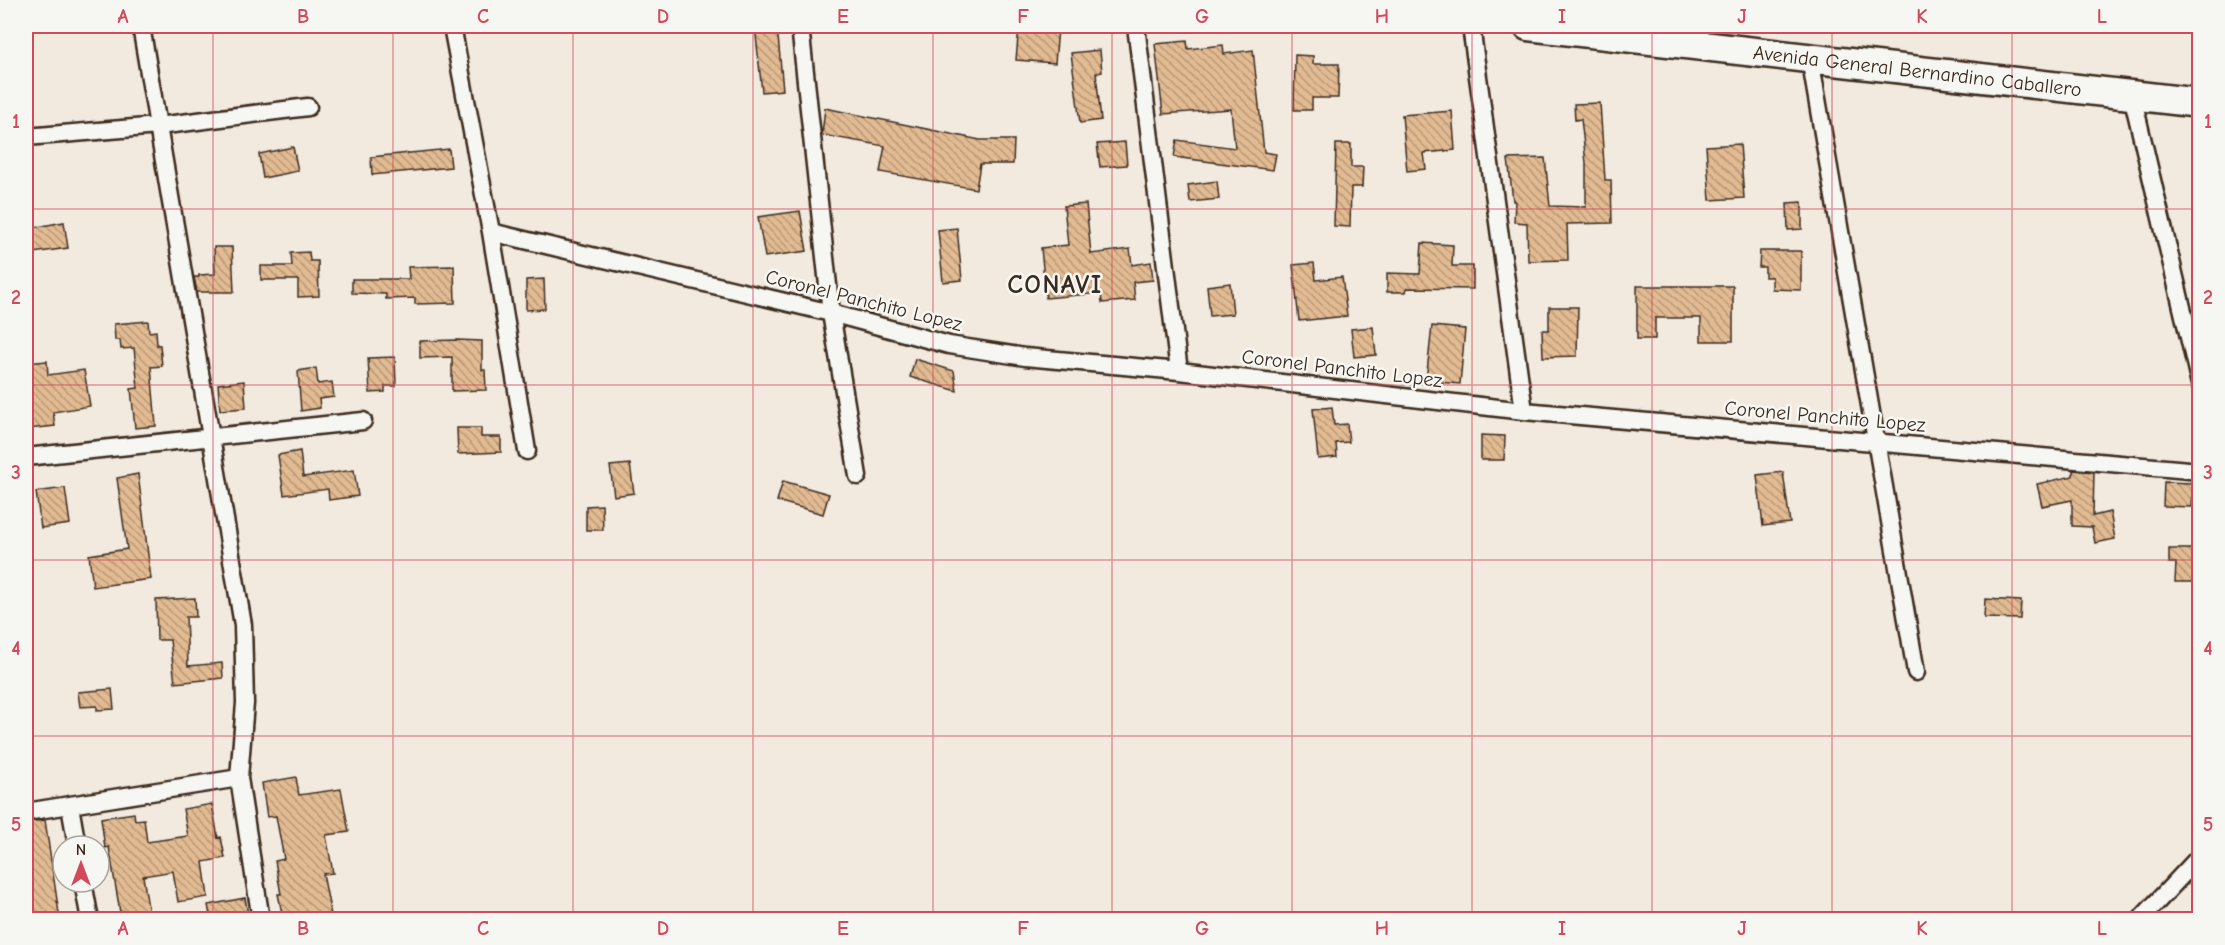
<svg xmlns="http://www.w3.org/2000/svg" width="2225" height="945" font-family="'Comic Neue',sans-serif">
<defs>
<pattern id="building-back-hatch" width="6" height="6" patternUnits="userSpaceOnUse" patternTransform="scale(1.5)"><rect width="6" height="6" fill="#e2bb93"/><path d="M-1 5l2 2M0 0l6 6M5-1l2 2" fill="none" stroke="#b89877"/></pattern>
</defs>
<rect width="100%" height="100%" fill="#f2eadf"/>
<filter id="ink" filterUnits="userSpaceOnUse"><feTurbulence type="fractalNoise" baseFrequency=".0167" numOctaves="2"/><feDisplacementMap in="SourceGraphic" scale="12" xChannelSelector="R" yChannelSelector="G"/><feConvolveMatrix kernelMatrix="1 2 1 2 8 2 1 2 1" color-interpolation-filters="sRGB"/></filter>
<g filter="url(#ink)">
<path fill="url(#building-back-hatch)" stroke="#3b2a1e" stroke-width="1.5" d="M 755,26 L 777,26 L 783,90 L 762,92 Z
M 1019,26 L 1058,29 L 1055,63 L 1016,60 Z
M 1187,41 L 1188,49 L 1223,45 L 1224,54 L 1253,50 L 1264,152 L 1276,154 L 1273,170 L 1174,157 L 1177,140 L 1235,148 L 1231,109 L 1163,114 L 1155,44 Z
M 1100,50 L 1102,72 L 1096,73 L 1101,120 L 1080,123 L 1071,53 Z
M 1295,55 L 1313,56 L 1313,64 L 1339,64 L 1338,98 L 1312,98 L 1312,110 L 1294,110 Z
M 1600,103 L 1605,180 L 1611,180 L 1612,223 L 1567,224 L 1568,260 L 1528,261 L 1527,223 L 1514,222 L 1515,201 L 1513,201 L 1508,159 L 1545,158 L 1550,206 L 1586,207 L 1586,163 L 1581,119 L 1575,120 L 1574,104 Z
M 825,108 L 980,140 L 1014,140 L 1013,164 L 980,164 L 976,189 L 880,172 L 885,146 L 822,135 Z
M 1452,111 L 1455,150 L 1424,153 L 1426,169 L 1407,171 L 1402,115 Z
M 1125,142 L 1127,165 L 1100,167 L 1097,144 Z
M 1336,144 L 1351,144 L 1351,167 L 1363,167 L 1362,187 L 1351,187 L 1350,227 L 1334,226 Z
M 1740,144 L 1744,198 L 1710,200 L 1706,146 Z
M 293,147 L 298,171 L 263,178 L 259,154 Z
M 449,149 L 451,167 L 372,175 L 371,157 Z
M 1217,181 L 1219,199 L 1190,202 L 1188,185 Z
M 1802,202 L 1802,229 L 1788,230 L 1787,203 Z
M 1086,204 L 1091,254 L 1130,249 L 1132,265 L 1151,262 L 1153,280 L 1133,282 L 1135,300 L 1102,303 L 1101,293 L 1046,298 L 1041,248 L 1068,245 L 1064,206 Z
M 800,211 L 807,251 L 765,257 L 758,217 Z
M 64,222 L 68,248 L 26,254 L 26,229 Z
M 957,228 L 962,280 L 943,282 L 938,230 Z
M 1422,243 L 1453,245 L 1452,266 L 1473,266 L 1473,289 L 1407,288 L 1406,292 L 1387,292 L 1387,273 L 1420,274 Z
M 214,247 L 232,247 L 234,292 L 197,292 L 194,277 L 199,277 L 199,275 L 215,274 Z
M 1760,251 L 1801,251 L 1801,290 L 1772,289 L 1772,277 L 1765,277 L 1765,267 L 1759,267 Z
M 309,252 L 310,261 L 318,261 L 319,296 L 298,297 L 298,280 L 261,280 L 261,266 L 292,266 L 291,253 Z
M 1314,263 L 1316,280 L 1342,277 L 1347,316 L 1299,321 L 1293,265 Z
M 454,266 L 455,303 L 415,304 L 415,298 L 386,299 L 386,294 L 352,293 L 352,279 L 409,279 L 408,267 Z
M 544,279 L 545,309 L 526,310 L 526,280 Z
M 1230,283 L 1233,314 L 1210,316 L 1207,286 Z
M 1637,286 L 1733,286 L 1733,341 L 1701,341 L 1701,318 L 1655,318 L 1655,339 L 1637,339 Z
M 1549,307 L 1578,307 L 1577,356 L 1543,357 L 1542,330 L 1549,330 Z
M 148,321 L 149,332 L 156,331 L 157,345 L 160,345 L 162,366 L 151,367 L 156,426 L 135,428 L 131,389 L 138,388 L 134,348 L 121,349 L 120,340 L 115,340 L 114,324 Z
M 1432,326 L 1465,329 L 1460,384 L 1426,381 Z
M 1373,327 L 1376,355 L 1354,357 L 1351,329 Z
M 457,340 L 482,341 L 482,370 L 485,370 L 486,390 L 452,391 L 452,357 L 420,358 L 420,341 Z
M 395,357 L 396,386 L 385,386 L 385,392 L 370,393 L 368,358 Z
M 915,359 L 954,371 L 957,391 L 910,377 Z
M 47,361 L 48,375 L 84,370 L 90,406 L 53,412 L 55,426 L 28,429 L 28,425 L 26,426 L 26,363 Z
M 316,368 L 318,384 L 332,382 L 334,397 L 319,399 L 320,408 L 301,411 L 298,371 Z
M 244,381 L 246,408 L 220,410 L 218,384 Z
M 1332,407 L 1334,425 L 1347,424 L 1349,442 L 1336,443 L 1337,457 L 1318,459 L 1313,409 Z
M 457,428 L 481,428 L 481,437 L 501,437 L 501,452 L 458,454 Z
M 1481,435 L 1505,436 L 1504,460 L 1481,460 Z
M 300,451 L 303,477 L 354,470 L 358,496 L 329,500 L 328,489 L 284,495 L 278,455 Z
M 630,464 L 634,493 L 614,496 L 610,466 Z
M 2073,470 L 2094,472 L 2093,516 L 2110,512 L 2115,539 L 2095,543 L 2092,527 L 2072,526 L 2072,500 L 2042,506 L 2037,484 L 2073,476 Z
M 1783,472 L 1790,523 L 1763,526 L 1757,475 Z
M 138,474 L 151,579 L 93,587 L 89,555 L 127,549 L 117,478 Z
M 783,481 L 829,494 L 823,514 L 777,501 Z
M 2164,482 L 2193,483 L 2192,507 L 2163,506 Z
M 65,488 L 70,524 L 41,528 L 36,492 Z
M 602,505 L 603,530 L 586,530 L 586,506 Z
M 2169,549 L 2199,549 L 2199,582 L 2175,582 L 2176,563 L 2169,563 Z
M 195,598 L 196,617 L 186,617 L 188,666 L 222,663 L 223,678 L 175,683 L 170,640 L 157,640 L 156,600 Z
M 1985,599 L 2021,601 L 2020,619 L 1984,618 Z
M 112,689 L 114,709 L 97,710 L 97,706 L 80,707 L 78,692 Z
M 296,777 L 299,795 L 341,789 L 349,832 L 326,835 L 333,873 L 323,874 L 332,920 L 284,920 L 282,913 L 278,894 L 281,894 L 275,861 L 284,859 L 276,816 L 267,817 L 262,783 Z
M 212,804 L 218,838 L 221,837 L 225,858 L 203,862 L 208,897 L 178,902 L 173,871 L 143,876 L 150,920 L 126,920 L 124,911 L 120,912 L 109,847 L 105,848 L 101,818 L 134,813 L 135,820 L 144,819 L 147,842 L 188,836 L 183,809 Z
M 45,820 L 60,920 L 29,920 L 26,901 L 26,822 Z
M 245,898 L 249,920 L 211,920 L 208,905 Z"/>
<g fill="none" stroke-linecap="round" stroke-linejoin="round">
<defs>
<path id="minor" d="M 141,26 L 243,625 L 245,703 L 239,778 L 261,920
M 452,26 L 491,232 L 527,451
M 800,26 L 831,313 L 858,476
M 1136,26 L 1179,371
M 1471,26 L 1524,411
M 1810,58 L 1916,672
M 2132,95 L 2200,384
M 26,137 L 158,126 L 308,107
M 491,232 L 831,313 L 949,345 L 1025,357 L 1179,371 L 1524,411 L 2200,471
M 26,457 L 363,421
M 70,806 L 77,846
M 26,812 L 239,778
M 83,882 L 90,920
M 2140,920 L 2200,856"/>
<g id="trunk">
<path id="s1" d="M 1528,26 L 2200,103"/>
</g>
</defs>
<use href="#minor" stroke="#3b2a1e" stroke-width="21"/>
<use href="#trunk" stroke="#3b2a1e" stroke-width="33"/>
<use href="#minor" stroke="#f6f6f2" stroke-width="16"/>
<use href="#trunk" stroke="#f6f6f2" stroke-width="28"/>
</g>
</g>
<path fill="none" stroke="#d1495b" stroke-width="1.5" stroke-opacity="0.55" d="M 213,26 L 213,920M 393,26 L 393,920M 573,26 L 573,920M 753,26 L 753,920M 933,26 L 933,920M 1112,26 L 1112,920M 1292,26 L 1292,920M 1472,26 L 1472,920M 1652,26 L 1652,920M 1832,26 L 1832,920M 2012,26 L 2012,920M 26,209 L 2200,209M 26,385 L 2200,385M 26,560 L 2200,560M 26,736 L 2200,736"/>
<g text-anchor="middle" stroke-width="5" stroke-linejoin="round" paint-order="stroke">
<g font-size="20" fill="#3b2a1e" stroke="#f6f6f2">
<text dy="7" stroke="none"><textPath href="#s1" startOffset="392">Avenida General Bernardino Caballero</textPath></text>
<text transform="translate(864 300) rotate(14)" y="7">Coronel Panchito Lopez</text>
<text transform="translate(1342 368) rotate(7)" y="7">Coronel Panchito Lopez</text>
<text transform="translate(1825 416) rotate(5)" y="7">Coronel Panchito Lopez</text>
</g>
<g font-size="26" font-weight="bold" letter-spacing="1.5" fill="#3b2a1e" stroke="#f6f6f2">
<text x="1055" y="293">CONAVI</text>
</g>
</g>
<rect width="2225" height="945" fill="none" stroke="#f6f6f2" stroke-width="66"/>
<g transform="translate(81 864)"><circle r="28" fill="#f6f6f2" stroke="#aba49d" stroke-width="1.5"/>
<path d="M0-4.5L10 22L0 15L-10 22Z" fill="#d1495b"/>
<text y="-9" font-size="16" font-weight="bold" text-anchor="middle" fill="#3b2a1e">N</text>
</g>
<rect x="33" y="33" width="2159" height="879" fill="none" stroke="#d1495b" stroke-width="2"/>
<g font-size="20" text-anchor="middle" font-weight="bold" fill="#d1495b">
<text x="123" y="23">A</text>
<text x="303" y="23">B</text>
<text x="483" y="23">C</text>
<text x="663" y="23">D</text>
<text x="843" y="23">E</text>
<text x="1023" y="23">F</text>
<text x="1202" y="23">G</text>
<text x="1382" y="23">H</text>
<text x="1562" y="23">I</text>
<text x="1742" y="23">J</text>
<text x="1922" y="23">K</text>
<text x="2102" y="23">L</text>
<text x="16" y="128">1</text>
<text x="2208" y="128">1</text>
<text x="16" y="304">2</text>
<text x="2208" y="304">2</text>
<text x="16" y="479">3</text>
<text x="2208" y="479">3</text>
<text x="16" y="655">4</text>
<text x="2208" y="655">4</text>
<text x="16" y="831">5</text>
<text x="2208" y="831">5</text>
<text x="123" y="935">A</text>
<text x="303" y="935">B</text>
<text x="483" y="935">C</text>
<text x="663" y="935">D</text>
<text x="843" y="935">E</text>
<text x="1023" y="935">F</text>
<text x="1202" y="935">G</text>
<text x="1382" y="935">H</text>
<text x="1562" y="935">I</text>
<text x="1742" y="935">J</text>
<text x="1922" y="935">K</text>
<text x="2102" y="935">L</text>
</g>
</svg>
